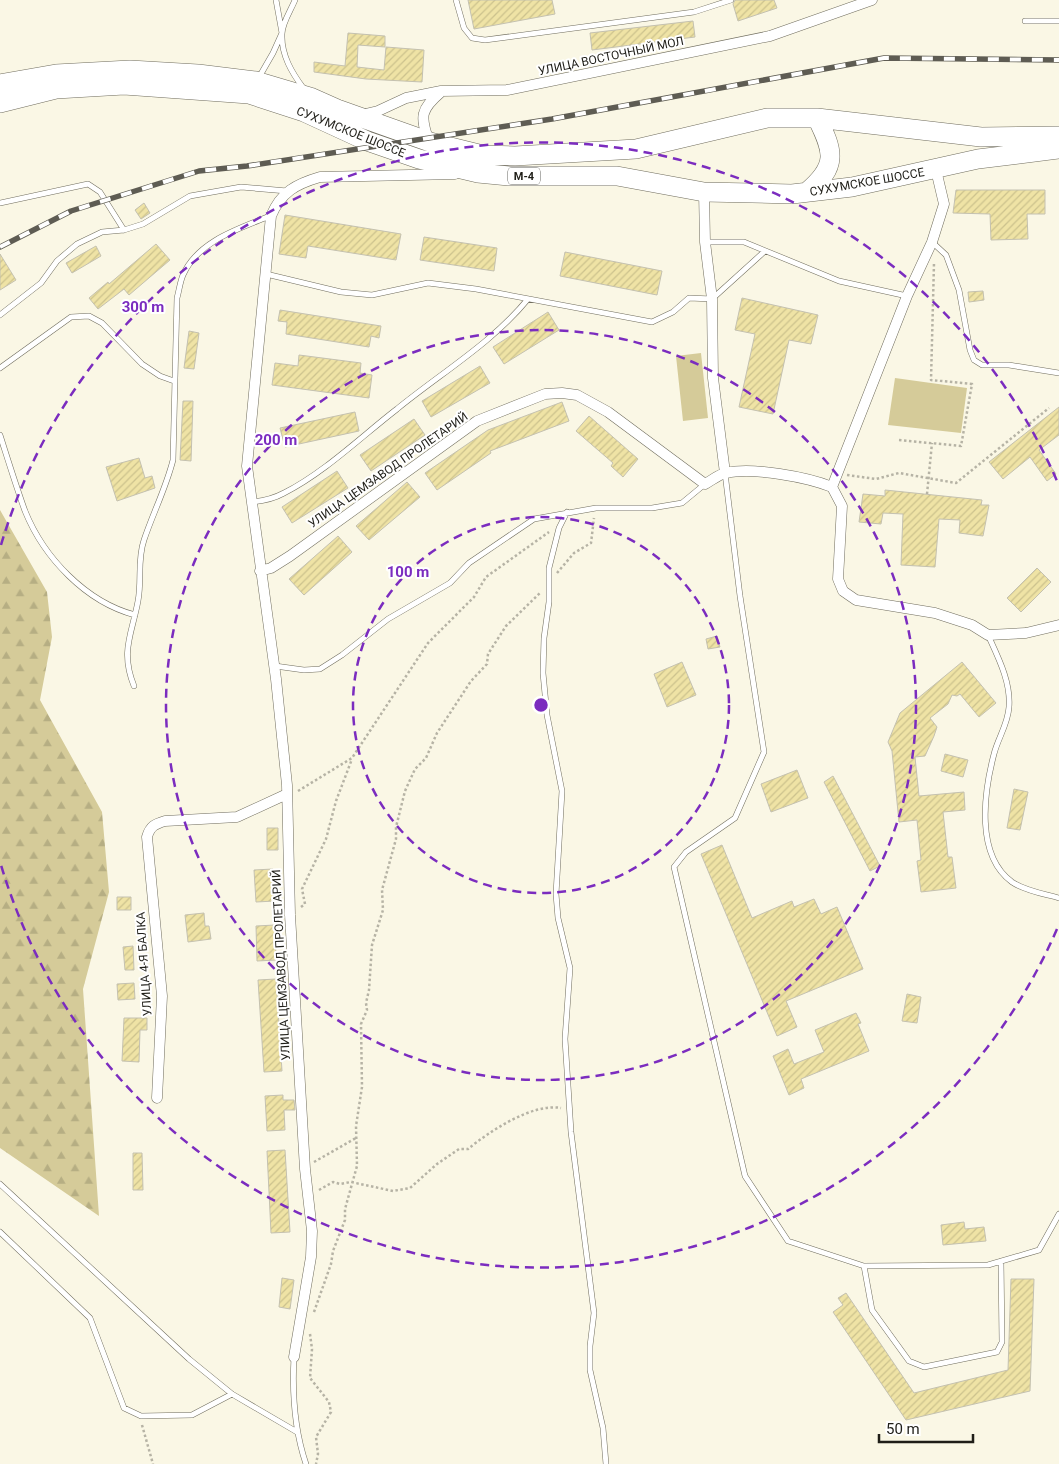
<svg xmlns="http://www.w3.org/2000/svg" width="1059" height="1464" font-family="Roboto,sans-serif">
<defs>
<pattern id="forest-firs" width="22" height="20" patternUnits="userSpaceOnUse" patternTransform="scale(1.25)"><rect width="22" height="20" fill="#d5cb99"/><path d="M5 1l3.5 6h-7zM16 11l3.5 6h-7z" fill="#b6ae83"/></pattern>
<pattern id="building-hatch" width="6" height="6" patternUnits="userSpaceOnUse" patternTransform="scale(1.25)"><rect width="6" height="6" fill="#efe3a5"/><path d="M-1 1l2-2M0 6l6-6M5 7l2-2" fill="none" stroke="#ccc28d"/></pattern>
</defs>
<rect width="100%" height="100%" fill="#faf7e5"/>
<path fill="#d5cb99" d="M 701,353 L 708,418 L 683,421 L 676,356 Z
M 895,378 L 967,388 L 961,433 L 888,425 Z"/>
<path fill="url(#forest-firs)" d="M 0,510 L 47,592 L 52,637 L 40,700 L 102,812 L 109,892 L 83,989 L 99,1216 L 0,1148 Z"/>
<path fill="url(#building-hatch)" stroke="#c4c1b0" d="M 468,0 L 552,0 L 555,14 L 474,29 Z
M 735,0 L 774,0 L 777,8 L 738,21 L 733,4 Z
M 693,21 L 695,37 L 592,50 L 590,33 Z
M 348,33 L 385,36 L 385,47 L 358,45 L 357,67 L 384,70 L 386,47 L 424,50 L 422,82 L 366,79 L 314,72 L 314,62 L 345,66 Z
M 956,190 L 1045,190 L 1045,214 L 1027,214 L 1028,239 L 991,240 L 990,214 L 953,213 Z
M 144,203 L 150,213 L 141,219 L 135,210 Z
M 285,215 L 401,234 L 396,260 L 308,246 L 306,258 L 279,254 Z
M 424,237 L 497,248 L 494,271 L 420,260 Z
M 156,244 L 170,260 L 129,295 L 124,289 L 98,309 L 89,298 L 108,282 L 109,284 Z
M 96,246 L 101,256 L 72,273 L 66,263 Z
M 565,252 L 662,271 L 657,295 L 560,276 Z
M 0,254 L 16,280 L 0,290 Z
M 983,291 L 984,300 L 969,302 L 968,292 Z
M 742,298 L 818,315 L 811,344 L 789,340 L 773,414 L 739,407 L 755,334 L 735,330 Z
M 280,310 L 381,326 L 379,338 L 371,336 L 369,347 L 286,334 L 287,322 L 278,321 Z
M 548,312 L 559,330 L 504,364 L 493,347 Z
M 189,331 L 199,333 L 194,369 L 184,368 Z
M 299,355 L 361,363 L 360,373 L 372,375 L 369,398 L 272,385 L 275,363 L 298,366 Z
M 480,366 L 490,383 L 431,417 L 422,401 Z
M 183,401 L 193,401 L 191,461 L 180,460 Z
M 562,402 L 569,421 L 490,451 L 491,453 L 437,490 L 425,473 L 488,430 Z
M 1059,407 L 1059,435 L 1039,450 L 1056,474 L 1047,481 L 1030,457 L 1003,479 L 989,462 Z
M 355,412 L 359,431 L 285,447 L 280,428 Z
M 589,416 L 638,459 L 623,477 L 611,466 L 613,463 L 576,431 Z
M 414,419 L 425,435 L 371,471 L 360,455 Z
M 139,458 L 145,478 L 152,476 L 155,488 L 117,501 L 106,467 Z
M 337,471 L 348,488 L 292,523 L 282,507 Z
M 407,482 L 420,497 L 369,540 L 356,526 Z
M 885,490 L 982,500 L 981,505 L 989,505 L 983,536 L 959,533 L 960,520 L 939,519 L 935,567 L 901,565 L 903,514 L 883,513 L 881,524 L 859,522 L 863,494 L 885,496 Z
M 338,536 L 352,552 L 304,595 L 289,579 Z
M 1037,568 L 1051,582 L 1021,612 L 1007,598 Z
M 717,636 L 720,647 L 708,649 L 706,639 Z
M 682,662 L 696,695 L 667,707 L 654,674 Z
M 962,662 L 996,703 L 979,717 L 960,694 L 957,696 L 952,695 L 948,704 L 930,718 L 937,727 L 934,736 L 925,756 L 915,757 L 919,796 L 964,792 L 965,810 L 943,812 L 948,857 L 952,857 L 956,888 L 921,892 L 917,861 L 921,860 L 917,820 L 899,822 L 892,751 L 888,742 L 900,713 Z
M 945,754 L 968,760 L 963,777 L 941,771 Z
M 797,770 L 808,798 L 771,812 L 761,784 Z
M 833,776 L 880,866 L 870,871 L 824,782 Z
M 1014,789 L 1028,792 L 1020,830 L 1007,828 Z
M 267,828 L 278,828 L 278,850 L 267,850 Z
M 722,845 L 752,918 L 792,901 L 794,907 L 814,899 L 821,914 L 837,907 L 863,969 L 786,1001 L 797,1027 L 777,1036 L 701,854 Z
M 273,869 L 275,901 L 256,902 L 254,870 Z
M 117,897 L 131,897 L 131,910 L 117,910 Z
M 204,913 L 205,926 L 209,926 L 211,939 L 188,942 L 185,915 Z
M 275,925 L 276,960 L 257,961 L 256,926 Z
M 133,946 L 134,970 L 125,970 L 123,947 Z
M 276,979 L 282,1071 L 264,1072 L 258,980 Z
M 134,983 L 135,999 L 118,1000 L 117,984 Z
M 907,994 L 921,997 L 917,1023 L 902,1021 Z
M 856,1013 L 861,1023 L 858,1024 L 869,1051 L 801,1079 L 804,1088 L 789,1095 L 773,1056 L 788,1049 L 794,1064 L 824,1052 L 815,1030 Z
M 124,1018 L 147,1018 L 147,1030 L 140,1030 L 139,1062 L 122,1061 Z
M 283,1095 L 283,1100 L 294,1100 L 295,1110 L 284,1110 L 285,1130 L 267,1131 L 265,1096 Z
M 285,1150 L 290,1232 L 271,1233 L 267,1151 Z
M 133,1153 L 142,1153 L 143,1190 L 133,1190 Z
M 964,1222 L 965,1229 L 984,1227 L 986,1241 L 943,1245 L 941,1225 Z
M 282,1278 L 294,1280 L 290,1309 L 279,1307 Z
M 1011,1279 L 1034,1279 L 1030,1391 L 906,1420 L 833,1312 L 843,1305 L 838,1298 L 846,1293 L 914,1393 L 1008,1370 Z"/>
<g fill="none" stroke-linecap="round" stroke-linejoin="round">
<defs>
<path id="lane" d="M 295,0 C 291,10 282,23 282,34 C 281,55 292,73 304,89
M 456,0 L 464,28 L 472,38 L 485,40 L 694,12 L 731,0
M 1025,21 L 1059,21
M 258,79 L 273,53 L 282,33 L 276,0
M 0,203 L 88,184 L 100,192 L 124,230
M 705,242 L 744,242 L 839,281 L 907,296
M 932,242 L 946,255 L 959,290 L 970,350 L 974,360 L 982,365 L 1009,365 L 1059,373
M 266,274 L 341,292 L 372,295 L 428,283 L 476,289 L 652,322 L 673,312 L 689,298 L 712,299 L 765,251
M 0,315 L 41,283 L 57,261 L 77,244 L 102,232 L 124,230 L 143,224 L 190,196 L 241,187 L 287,191
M 0,368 L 71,317 L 89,316 L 102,323 L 142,364 L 160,376 L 174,381
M 0,435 C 8,460 16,486 25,511 C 44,558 86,602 135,615
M 725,473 L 740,596 L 764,752 L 735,818 L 686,852 L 674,867 L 745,1176 L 788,1241 L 864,1266 L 988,1265 L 1039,1250 L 1059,1214
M 251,502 C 264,501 273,499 284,493 C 324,473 362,436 397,409 C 441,373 492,343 528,299
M 567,512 L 559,528 L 549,568 L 549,602 L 544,638 L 543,673 L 547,715 L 562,791 L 556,894 L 558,918 L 570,968 L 565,1039 L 571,1132 L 594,1313 L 590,1346 L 590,1370 L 603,1428 L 606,1464
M 988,635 C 998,657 1011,682 1009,707 C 1008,724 998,738 994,754 C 984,792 975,855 1012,882 C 1025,891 1045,894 1059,898
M 275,666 L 304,670 L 320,669 L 342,655 L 388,619 L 450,583 L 469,563 L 534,519 L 596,508 L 652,508 L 682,503 L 705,484
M 134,686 C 120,651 132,634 138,601 C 142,580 137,560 144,540 C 153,513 166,488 173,460 L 177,298 C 179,291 180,282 183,275 C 198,241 238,229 270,216
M 0,1184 L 189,1359 L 232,1394 L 297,1432
M 0,1232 L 90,1318 L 124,1408 L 141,1416 L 192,1415 L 232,1394
M 864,1266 L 872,1310 L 909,1361 L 924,1367 L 997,1352 L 1002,1342 L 1001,1261
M 294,1357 C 292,1394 294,1429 306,1464"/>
<path id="street" d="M 361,115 L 378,111 L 406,98 L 441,91 L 507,90 L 770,36 L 872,0
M 429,142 C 420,116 420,110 441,92
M 704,192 L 705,242 L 712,299 L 713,378 L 725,473
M 832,487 L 907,296 L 932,242 L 944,204 L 936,170
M 832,487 L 842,506 L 838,579 L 843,591 L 856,600 L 935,613 L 972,625 L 988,635 L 1026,633 L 1059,625
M 260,571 L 271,568 L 290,556 L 477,421 L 545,394 L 562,393 L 577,395 L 608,412 L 705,484 C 711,481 719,474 726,473 C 753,467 807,477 832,487
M 157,1098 L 162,996 L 147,837 C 150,826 155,824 165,821 L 237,817 L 287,794
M 294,1357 L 311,1257 L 312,1231 L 305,1169 L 290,915 L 287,785 L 276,679 L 247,466 L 271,216 C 281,192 296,184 320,177 L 455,174"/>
<path id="highway" d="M 0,84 L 56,74 L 130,70 L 198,74 L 256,81 L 310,97 L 337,109 L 430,142 L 483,155 L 515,156 L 636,149 L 767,118 L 817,118 L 981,137 L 1059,136
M 0,103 L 56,89 L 124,85 L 249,94 L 304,112 L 367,141 L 419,159 L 478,173 L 509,176 L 617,176 L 704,192 L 792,194 L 852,187 L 978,159 L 1059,149
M 807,192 C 838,166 834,152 817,118"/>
</defs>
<use href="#lane" stroke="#706d5e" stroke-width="6"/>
<use href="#street" stroke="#706d5e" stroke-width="11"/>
<use href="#highway" stroke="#706d5e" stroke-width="20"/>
<path stroke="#b6b3a5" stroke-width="2.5" stroke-dasharray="2.5 2.5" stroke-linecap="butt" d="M 899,440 L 961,446 L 972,384 L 931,380 L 934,263
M 847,475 L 876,479 L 899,473 L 956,483 L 1049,408
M 927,494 L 932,443
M 557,573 L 574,553 L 591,543 L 594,518
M 298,791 L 352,758 L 428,643 L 474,597 L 486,577 L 549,532
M 301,907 L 305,904 L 302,889 L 326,839 L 336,801 L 352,759
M 314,1162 L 356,1138
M 319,1190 L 333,1182 L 340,1184 L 351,1182 L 393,1191 L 410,1188 L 437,1164 L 459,1149 L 468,1149 C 490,1131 532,1103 561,1108
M 314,1312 L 331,1264 L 333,1251 L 345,1220 L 345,1209 L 357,1166 L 356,1126 L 362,1087 L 361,1024 L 367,1010 L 366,1003 L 369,990 L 372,945 L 383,910 L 382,890 L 396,839 L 396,827 L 405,791 L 415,769 L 426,758 L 437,733 L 471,681 L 487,664 L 488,654 L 506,626 L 541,592
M 310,1334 L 312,1349 L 310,1378 L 329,1402 L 331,1412 L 316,1437 L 318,1454 L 316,1464
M 142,1425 L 153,1464"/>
<use href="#lane" stroke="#fff" stroke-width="5"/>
<use href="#street" stroke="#fff" stroke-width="10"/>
<use href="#highway" stroke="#fff" stroke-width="19"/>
<defs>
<path id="rail" d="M 0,247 L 71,211 L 199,171 L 247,166 L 552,119 L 884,58 L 1059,60"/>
</defs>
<use href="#rail" stroke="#5e5c53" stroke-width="5.5"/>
<use href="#rail" stroke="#fff" stroke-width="4" stroke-dasharray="11" stroke-linecap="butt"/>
</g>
<g fill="none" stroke="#7b2cbf" stroke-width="2.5" stroke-dasharray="9 6">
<circle cx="541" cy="705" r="188"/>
<circle cx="541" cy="705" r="375"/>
<path d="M1057 929A563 563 0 0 1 1 865M1 545A563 563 0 0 1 1057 481"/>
</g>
<g text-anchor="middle" stroke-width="4" stroke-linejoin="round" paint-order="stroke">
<rect fill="#fff" stroke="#62625d" stroke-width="1" x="508" y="167.5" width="32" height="17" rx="4"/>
<g font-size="11" font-weight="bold" fill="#1f1e18">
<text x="524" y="180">М-4</text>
</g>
<g font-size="12" fill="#1f1e18" stroke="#fff">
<text transform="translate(611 56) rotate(-12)" y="4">УЛИЦА ВОСТОЧНЫЙ МОЛ</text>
<text transform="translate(351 132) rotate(22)" y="4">СУХУМСКОЕ ШОССЕ</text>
<text transform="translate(867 182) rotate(-10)" y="4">СУХУМСКОЕ ШОССЕ</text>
<text transform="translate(388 470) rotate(-35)" y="4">УЛИЦА ЦЕМЗАВОД ПРОЛЕТАРИЙ</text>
<text transform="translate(144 964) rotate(-94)" y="4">УЛИЦА 4-Я БАЛКА</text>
<text transform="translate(281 965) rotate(-93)" y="4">УЛИЦА ЦЕМЗАВОД ПРОЛЕТАРИЙ</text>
</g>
</g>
<circle cx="541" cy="705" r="8" fill="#7b2cbf" stroke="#fff" stroke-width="2.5"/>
<g font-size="15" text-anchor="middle" font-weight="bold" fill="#7b2cbf" stroke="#fff" stroke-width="4" stroke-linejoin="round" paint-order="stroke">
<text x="143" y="312">300 m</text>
<text x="276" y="445">200 m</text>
<text x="408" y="577">100 m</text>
</g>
<path d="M879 1434v8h94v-8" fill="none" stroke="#1f1e18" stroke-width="2.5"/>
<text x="886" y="1434" font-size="15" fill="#1f1e18" stroke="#ffffff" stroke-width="4" paint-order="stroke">50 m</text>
</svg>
